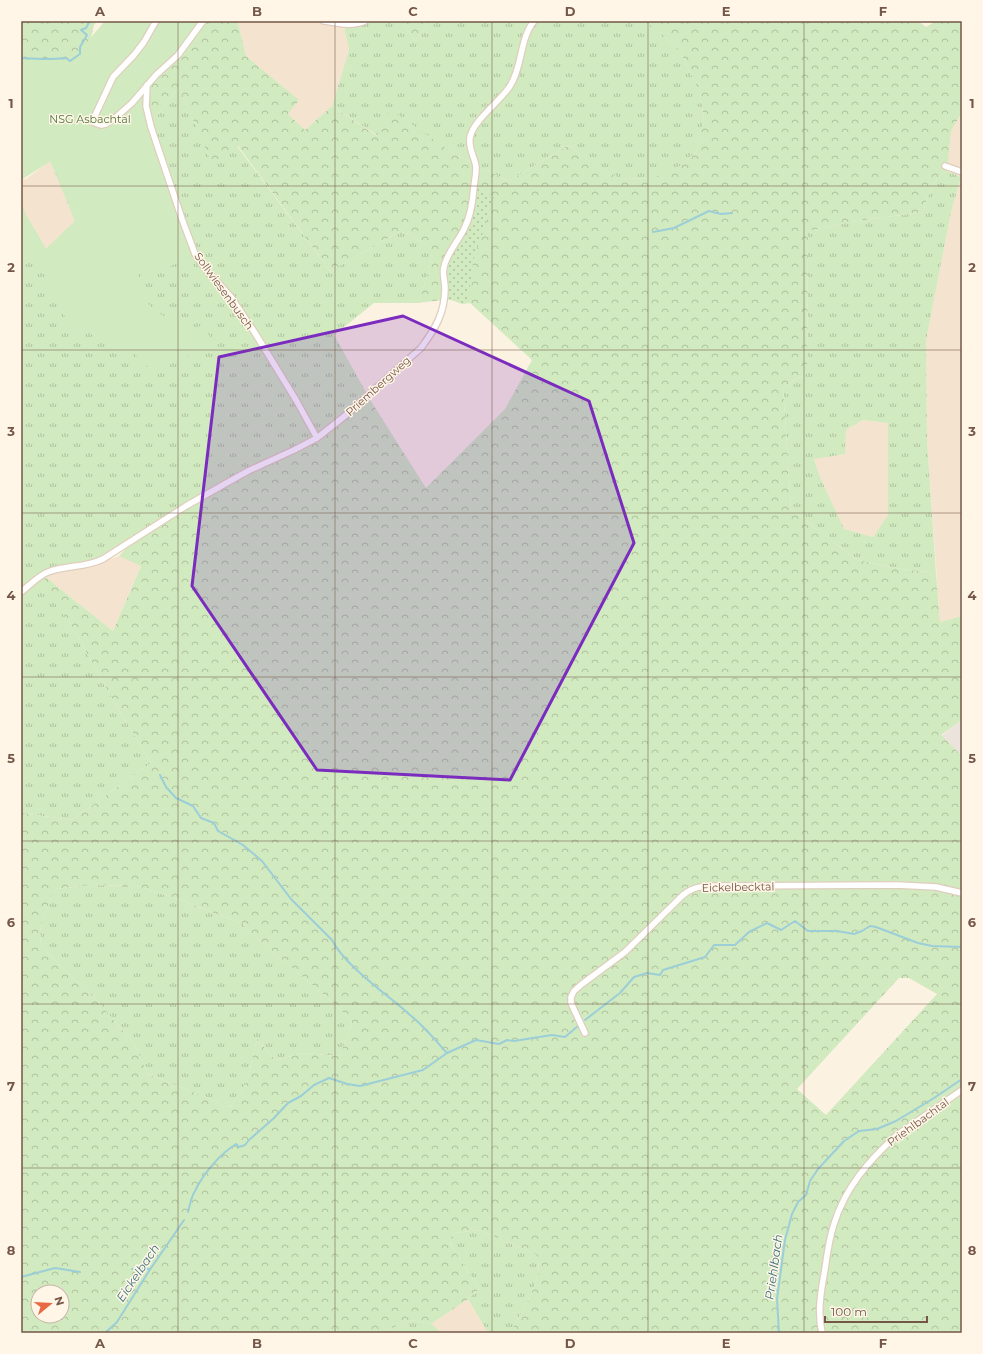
<svg xmlns="http://www.w3.org/2000/svg" width="983" height="1354" font-family="Montserrat,sans-serif">
<defs>
<pattern id="grass-tufts" width="24" height="20" patternUnits="userSpaceOnUse"><rect width="24" height="20" fill="#d1eac0"/><path d="M3 7l-1-3M5 7V3M7 7l1-3M15 17l-1-3M17 17v-4M19 17l1-3" fill="none" stroke="#aec09e"/></pattern>
<pattern id="forest-crowns" width="20" height="18" patternUnits="userSpaceOnUse"><rect width="20" height="18" fill="#d1eac0"/><path d="M2 6a3 3 0 1 1 6 0M12 15a3 3 0 1 1 6 0" fill="none" stroke="#aec09e"/></pattern>
<pattern id="garden-dots" width="8" height="8" patternUnits="userSpaceOnUse"><rect width="8" height="8" fill="#d1eac0"/><path d="M2 2h.1M6 6h.1" fill="none" stroke="#aec09e" stroke-width="1.8" stroke-linecap="round"/></pattern>
</defs>
<rect width="100%" height="100%" fill="#fcf2e1"/>
<path fill="#f4e3cf" d="M 235,21 L 318,21 L 344,27 L 349,50 L 332,106 L 305,130 L 288,114 L 298,100 L 246,56 L 238,23 Z
M 962,112 L 962,616 L 940,622 L 927,440 L 926,341 L 951,212 L 961,177 L 947,171 L 951,130 Z
M 50,161 L 75,221 L 46,249 L 26,215 L 21,201 L 21,180 L 26,179 Z
M 863,420 L 888,423 L 888,515 L 873,537 L 844,529 L 820,477 L 814,458 L 845,454 L 846,430 Z
M 119,556 L 141,565 L 113,631 L 44,576 L 84,568 Z
M 468,1299 L 488,1333 L 442,1333 L 431,1324 Z"/>
<path fill="#ebe3dc" d="M 962,720 L 962,756 L 941,736 Z"/>
<path fill="url(#grass-tufts)" fill-rule="evenodd" d="M 336,21 L 401,21 L 416,41 L 429,21 L 645,21 L 659,31 L 681,53 L 700,93 L 704,118 L 696,152 L 678,168 L 652,179 L 619,178 L 591,163 L 569,145 L 509,181 L 451,152 L 390,110 L 378,136 L 332,106 L 349,50 L 344,27 Z
M 179,87 L 212,163 L 237,146 L 330,271 L 401,231 L 430,246 C 435,261 423,288 418,303 L 374,303 L 334,335 L 367,394 L 332,423 L 302,446 L 252,465 L 187,503 L 95,562 L 59,568 L 44,576 L 47,590 L 69,621 L 113,700 L 151,763 L 72,820 L 21,813 L 21,595 L 36,580 L 21,591 L 21,201 L 26,215 L 46,249 L 75,221 Z
M 947,171 L 961,177 L 951,212 L 926,341 L 927,440 L 936,573 L 901,569 L 857,560 L 791,509 L 783,387 L 807,373 L 808,231 L 850,222 L 923,212 C 926,200 935,175 947,171 ZM 863,420 L 888,423 L 888,515 L 873,537 L 844,529 L 820,477 L 814,459 L 845,454 L 846,430 Z
M 90,885 L 137,886 L 180,900 L 243,924 L 248,931 L 336,1005 L 352,1022 L 340,1056 L 304,1053 L 275,1060 L 257,1039 L 247,1082 L 230,1107 L 148,1074 L 134,1044 L 101,1005 L 41,946 L 40,931 L 45,913 L 55,889 Z
M 479,1230 L 537,1255 C 545,1278 521,1313 510,1333 L 488,1333 L 468,1299 L 479,1289 L 451,1245 L 454,1233 Z
M 411,1320 L 431,1324 L 442,1333 L 380,1333 Z"/>
<path fill="url(#forest-crowns)" fill-rule="evenodd" d="M 21,21 L 97,21 L 94,25 L 89,45 L 76,66 L 21,71 Z
M 143,21 L 235,21 L 238,23 L 246,56 L 299,100 L 288,114 L 305,130 L 332,106 L 377,136 L 390,109 L 451,152 L 509,181 L 569,145 L 590,162 L 619,178 L 651,179 L 678,167 L 696,152 L 704,117 L 700,93 L 681,53 L 660,32 L 644,21 L 918,21 L 926,27 L 936,21 L 962,21 L 962,112 L 951,131 L 947,171 C 935,175 926,200 923,212 L 850,222 L 808,231 L 807,373 L 783,387 L 791,509 L 857,560 L 901,569 L 936,573 L 940,622 L 962,616 L 962,720 L 941,735 L 962,756 L 962,1333 L 510,1333 C 521,1313 545,1278 537,1255 L 479,1230 L 454,1233 L 451,1245 L 479,1289 L 468,1299 L 431,1324 L 411,1320 L 380,1333 L 21,1333 L 21,813 L 72,820 L 151,763 L 113,700 L 69,621 L 47,591 L 44,576 L 113,631 L 141,566 L 119,556 L 133,541 L 217,490 L 259,467 L 302,449 L 331,431 L 369,398 L 426,488 L 505,409 L 532,360 L 470,303 L 462,304 L 450,299 L 418,303 C 423,288 435,261 430,246 L 401,231 L 330,271 L 238,146 L 212,164 L 179,87 L 75,221 L 50,161 L 21,99 ZM 90,885 L 137,886 L 180,900 L 243,924 L 248,931 L 336,1005 L 352,1022 L 340,1056 L 304,1053 L 275,1060 L 257,1039 L 247,1082 L 230,1107 L 148,1074 L 134,1044 L 101,1005 L 41,946 L 40,931 L 45,913 L 55,889 ZM 899,978 L 909,978 L 937,994 L 826,1115 L 797,1089 ZM 38,1292 L 62,1292 L 62,1316 L 38,1316 Z
M 401,21 L 429,21 L 416,41 Z"/>
<path fill="#d1eac0" d="M 105,21 L 202,21 L 179,52 L 147,86 L 149,119 L 194,253 L 164,270 L 137,269 L 144,300 L 157,312 L 189,331 L 202,325 L 215,344 L 153,372 L 131,351 L 69,325 L 36,257 L 23,262 L 21,259 L 21,201 L 26,215 L 46,249 L 75,221 L 51,161 L 21,180 L 21,62 C 38,63 56,60 73,63 L 86,43 Z"/>
<path fill="url(#garden-dots)" d="M 475,186 L 494,197 L 490,207 L 486,224 L 474,257 L 471,278 L 468,303 C 459,304 454,299 445,300 L 445,264 L 465,229 Z"/>
<g fill="none" stroke-linecap="round" stroke-linejoin="round">
<path stroke="#9cced8" stroke-width="2" d="M 21,58 C 37,59 49,60 66,58 L 70,61 L 80,54 L 80,47 L 87,35 L 81,30 L 86,28 L 90,21
M 653,232 L 674,228 L 709,211 L 721,214 L 732,213
M 160,775 L 166,787 L 176,798 L 193,806 L 201,818 L 214,823 L 218,831 L 243,845 L 262,861 L 291,899 L 332,940 C 345,966 388,995 410,1015 C 424,1026 435,1040 447,1053
M 585,1020 L 620,993 L 634,977 L 647,973 L 660,975 L 663,970 L 705,957 L 714,945 L 735,945 L 749,932 L 767,923 L 781,930 L 795,921 L 808,931 L 837,931 L 854,934 L 862,931 L 870,926 L 876,927 L 918,943 L 932,946 L 962,947
M 188,1212 C 190,1205 191,1197 195,1191 C 203,1174 220,1154 236,1144 L 239,1147 L 245,1145 L 249,1140 L 274,1118 L 288,1103 L 301,1096 L 314,1085 L 329,1078 L 347,1084 L 360,1086 L 423,1070 L 447,1053 L 476,1040 L 499,1044 L 507,1040 L 514,1041 L 552,1035 L 565,1037 L 578,1026
M 132,1269 L 150,1269
M 21,1277 L 55,1268 L 80,1272
M 105,1333 L 117,1322 L 149,1271 L 184,1220
M 779,1333 L 777,1299 L 785,1240 L 792,1214 L 798,1202 L 806,1195 L 810,1181 L 818,1169 L 844,1141 L 859,1131 L 877,1129 L 896,1121 L 934,1098 L 962,1079"/>
<defs>
<path id="minor" d="M 156,21 L 144,42 L 134,55 L 113,77 L 92,122 L 101,125 L 106,124 L 115,118 L 132,103 L 156,75 L 178,55 L 203,21
M 324,21 C 339,23 351,27 365,21
M 147,85 L 146,106 L 151,127 L 182,219 L 195,254 L 205,268 L 231,297 L 255,333 L 296,400 L 317,438
M 945,166 L 962,172
M 21,592 C 30,585 38,576 48,572 C 66,565 85,568 103,559 L 186,506 L 230,481 L 248,471 L 294,450 L 317,438 L 346,415 L 421,348 C 435,329 445,313 445,288 C 445,281 442,274 444,267 C 447,252 459,241 465,227 C 471,215 473,199 474,186 C 475,180 476,173 476,167 C 475,158 468,148 470,138 C 472,121 501,101 510,86 C 523,66 519,40 534,21
M 585,1033 L 571,1003 L 571,997 L 574,991 L 582,984 L 625,952 L 683,895 C 694,886 704,886 718,886 L 897,885 L 936,887 L 962,893
M 822,1333 C 817,1312 821,1291 825,1269 C 827,1254 829,1239 834,1224 C 845,1188 869,1160 897,1135 L 962,1090"/>
</defs>
<use href="#minor" stroke="#e0cebd" stroke-width="8"/>
<use href="#minor" stroke="#fff" stroke-width="5.5"/>
</g>
<path fill="#7b2cbf" fill-opacity="0.2" stroke="#7b2cbf" stroke-width="3" stroke-linejoin="round" d="M 403,316 L 589,401 L 634,543 L 510,780 L 317,770 L 192,586 L 219,357 Z"/>
<path fill="none" stroke="#745748" stroke-width="1" stroke-opacity="0.55" d="M 178,21 L 178,1333M 335,21 L 335,1333M 492,21 L 492,1333M 648,21 L 648,1333M 804,21 L 804,1333M 21,186 L 962,186M 21,350 L 962,350M 21,513 L 962,513M 21,677 L 962,677M 21,841 L 962,841M 21,1004 L 962,1004M 21,1168 L 962,1168"/>
<g text-anchor="middle" stroke-width="3" stroke-linejoin="round" paint-order="stroke">
<g font-size="11" fill="#517940" stroke="#fff6e7">
<text x="90" y="123">NSG Asbachtal</text>
</g>
<g font-size="11" fill="#745748" stroke="#fff6e7">
<text transform="translate(224 291) rotate(54)" y="4">Sollwiesenbusch</text>
<text transform="translate(378 386) rotate(-42)" y="4">Priembergweg</text>
<text transform="translate(738 887) rotate(-1)" y="4">Eickelbecktal</text>
<text transform="translate(918 1122) rotate(-36)" y="4">Priehlbachtal</text>
</g>
<g font-size="12" font-style="italic" fill="#3f7681" stroke="#fff6e7">
<text transform="translate(774 1267) rotate(-82)" y="4">Priehlbach</text>
<text transform="translate(138 1273) rotate(-56)" y="4">Eickelbach</text>
</g>
</g>
<rect width="983" height="1354" fill="none" stroke="#fff6e7" stroke-width="44"/>
<g transform="translate(50 1304) rotate(72)"><circle r="19" fill="#fff6e7" stroke="#c7b6a7"/>
<path d="M0-3L7 15L0 10L-7 15Z" fill="#e96944"/>
<text y="-6" font-size="11" font-weight="bold" text-anchor="middle" fill="#745748">N</text>
</g>
<path d="M825 1316v6h102v-6" fill="none" stroke="#745748" stroke-width="2"/>
<text x="831" y="1316" font-size="12" fill="#745748" stroke="#fff6e7" stroke-width="3" paint-order="stroke">100 m</text>
<rect x="22" y="22" width="939" height="1310" fill="none" stroke="#745748" stroke-width="1.5"/>
<g font-size="13" text-anchor="middle" font-weight="bold" fill="#745748">
<text x="100" y="16">A</text>
<text x="257" y="16">B</text>
<text x="413" y="16">C</text>
<text x="570" y="16">D</text>
<text x="726" y="16">E</text>
<text x="883" y="16">F</text>
<text x="11" y="108">1</text>
<text x="972" y="108">1</text>
<text x="11" y="272">2</text>
<text x="972" y="272">2</text>
<text x="11" y="436">3</text>
<text x="972" y="436">3</text>
<text x="11" y="600">4</text>
<text x="972" y="600">4</text>
<text x="11" y="763">5</text>
<text x="972" y="763">5</text>
<text x="11" y="927">6</text>
<text x="972" y="927">6</text>
<text x="11" y="1091">7</text>
<text x="972" y="1091">7</text>
<text x="11" y="1255">8</text>
<text x="972" y="1255">8</text>
<text x="100" y="1348">A</text>
<text x="257" y="1348">B</text>
<text x="413" y="1348">C</text>
<text x="570" y="1348">D</text>
<text x="726" y="1348">E</text>
<text x="883" y="1348">F</text>
</g>
</svg>
